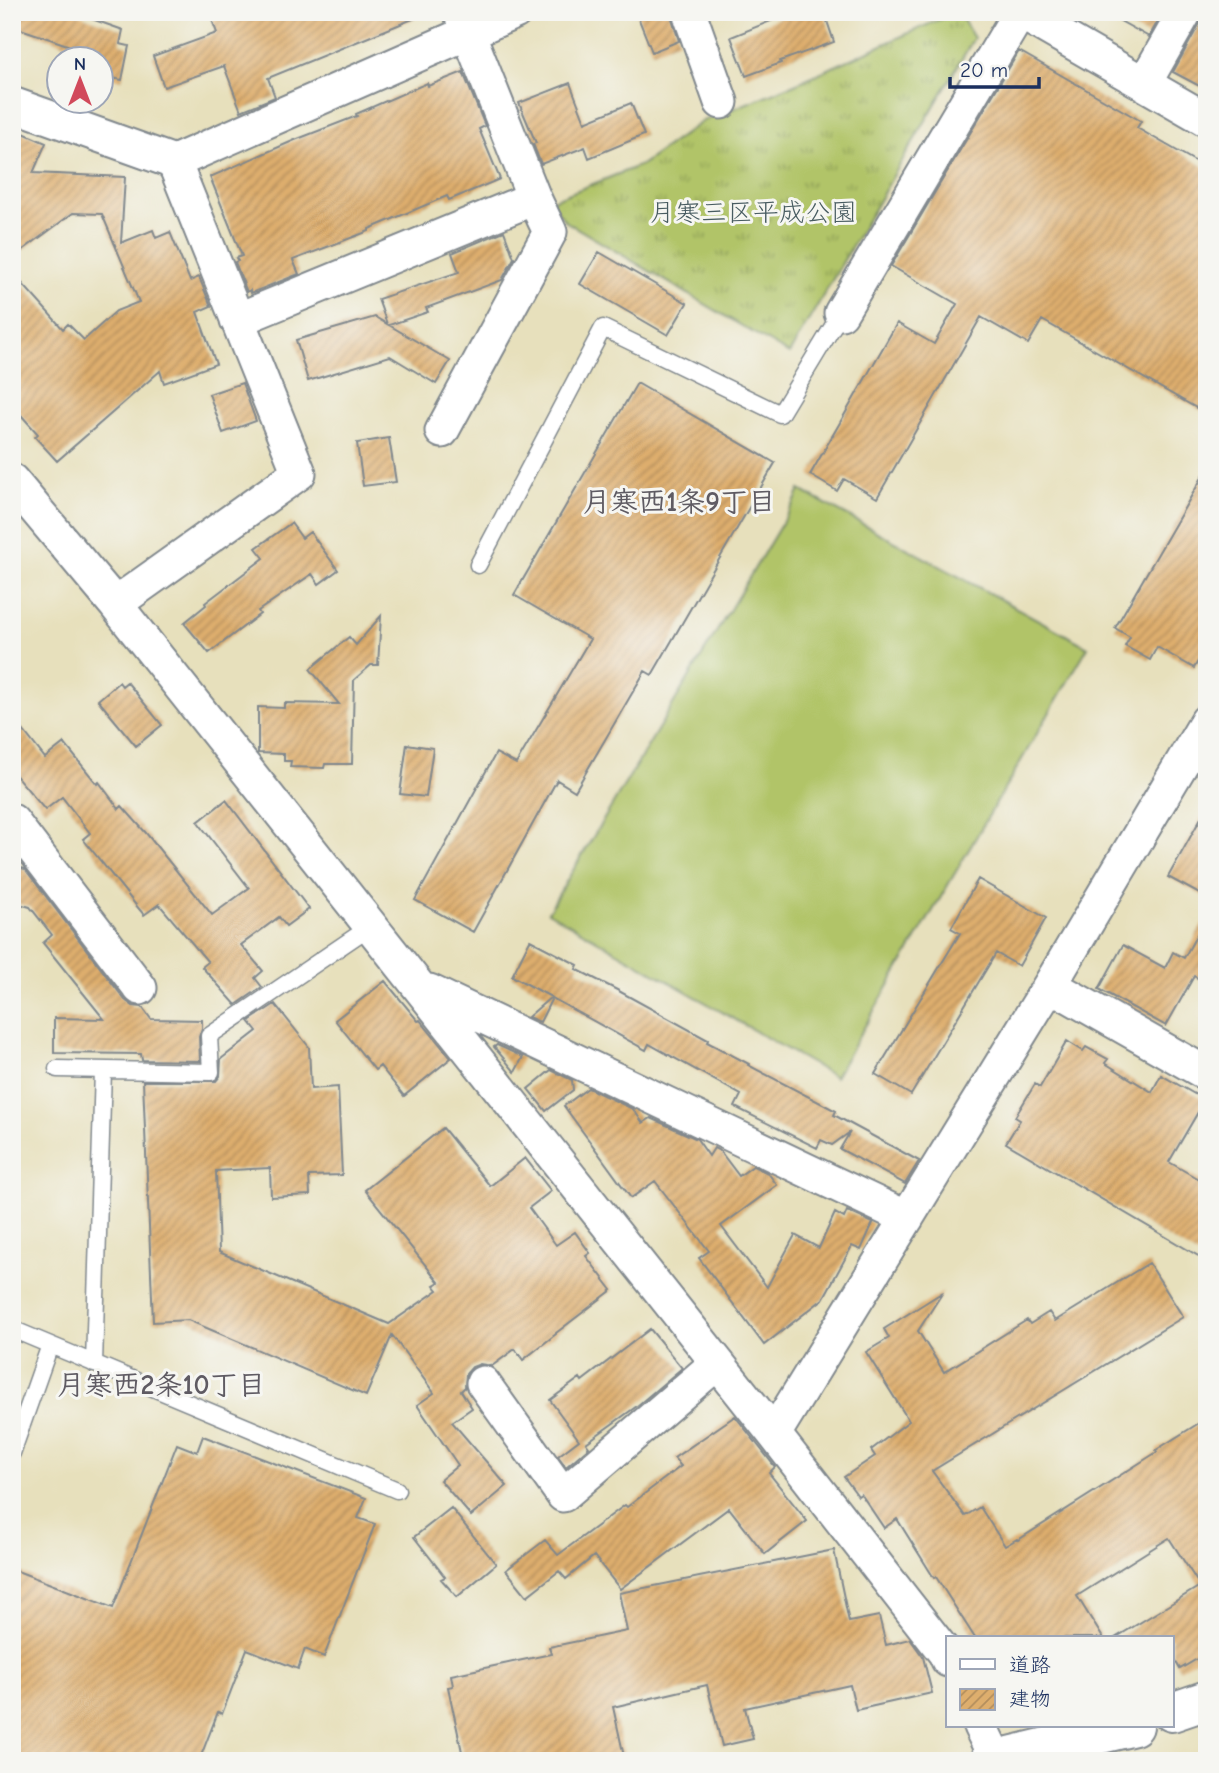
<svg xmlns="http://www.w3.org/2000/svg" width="1219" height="1773" font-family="'Comic Neue','Klee One',sans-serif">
<defs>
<pattern id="grass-tufts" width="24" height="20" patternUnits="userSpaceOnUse" patternTransform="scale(1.75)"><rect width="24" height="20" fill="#b1c467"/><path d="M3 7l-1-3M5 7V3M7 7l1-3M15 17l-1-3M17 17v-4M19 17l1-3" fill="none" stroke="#8fa058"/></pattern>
<pattern id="building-hatch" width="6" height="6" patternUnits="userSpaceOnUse" patternTransform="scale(1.75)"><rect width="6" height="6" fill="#deae6d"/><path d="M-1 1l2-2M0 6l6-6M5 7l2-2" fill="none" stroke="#b38e5d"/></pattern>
</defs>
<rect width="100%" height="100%" fill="#f6f6f2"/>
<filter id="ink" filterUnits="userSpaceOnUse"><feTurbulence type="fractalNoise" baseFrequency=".0143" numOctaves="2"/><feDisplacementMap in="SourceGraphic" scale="14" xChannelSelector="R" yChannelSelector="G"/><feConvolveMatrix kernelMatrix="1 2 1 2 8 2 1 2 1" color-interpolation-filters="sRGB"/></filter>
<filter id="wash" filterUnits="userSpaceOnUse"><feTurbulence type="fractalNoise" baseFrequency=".00686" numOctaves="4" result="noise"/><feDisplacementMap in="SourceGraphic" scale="28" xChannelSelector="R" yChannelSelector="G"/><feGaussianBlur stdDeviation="1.57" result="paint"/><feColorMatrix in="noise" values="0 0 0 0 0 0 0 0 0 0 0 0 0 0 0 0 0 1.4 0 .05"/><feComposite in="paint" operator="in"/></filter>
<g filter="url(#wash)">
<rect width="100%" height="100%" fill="#e7e0bc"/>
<path fill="url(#grass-tufts)" stroke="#667a62" stroke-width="2" d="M 956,12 L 958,12 L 974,38 L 789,354 L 565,221 L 550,201 L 641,165 L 703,121 L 797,83 Z"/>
<path fill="#b1c467" stroke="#667a62" stroke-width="2" d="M 800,490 L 1088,647 L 835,1077 L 548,912 L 794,503 Z"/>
<g id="blocks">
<path fill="url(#building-hatch)" d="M 12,12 L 72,12 L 123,30 L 120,44 L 129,46 L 122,80 L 102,76 L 102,60 L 81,60 L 82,50 L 12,26 Z
M 230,12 L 425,12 L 425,14 L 268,78 L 275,97 L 241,111 L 224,66 L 164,87 L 153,56 L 217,33 L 212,20 Z
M 636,12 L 670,12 L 679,41 L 652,52 Z
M 793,12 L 824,12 L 834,42 L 780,61 L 781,63 L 746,76 L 731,37 Z
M 1104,12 L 1163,12 L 1149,37 Z
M 1206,12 L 1207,12 L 1207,90 L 1173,72 Z
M 1019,51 L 1141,121 L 1137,128 L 1207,168 L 1207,414 L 1042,320 L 1028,344 L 981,317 L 877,498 L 844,479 L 837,491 L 810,475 L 897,323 L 934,344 L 957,304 L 891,266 Z
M 463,72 L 485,126 L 479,129 L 500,179 L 449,200 L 447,196 L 369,229 L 369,231 L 293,260 L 299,274 L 251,293 L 250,290 L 247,292 L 235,262 L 238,261 L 236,258 L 242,256 L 210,177 L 295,140 L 357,116 L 356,114 L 427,83 L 428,86 Z
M 570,83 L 585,122 L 631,103 L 644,135 L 589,158 L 585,147 L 541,164 L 533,144 L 536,143 L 519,103 Z
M 12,128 L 46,143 L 33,173 L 125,177 L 121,243 L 153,230 L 156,238 L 170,232 L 190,281 L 199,277 L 211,306 L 197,312 L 216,364 L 164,383 L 160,371 L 57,461 L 35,437 L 38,434 L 12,405 L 12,272 L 63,329 L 68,324 L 84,340 L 116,311 L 139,302 L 102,214 L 73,213 L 12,258 Z
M 504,231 L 514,258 L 502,280 L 426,308 L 428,312 L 389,325 L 450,361 L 436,384 L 390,356 L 308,381 L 296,340 L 375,317 L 387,324 L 378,299 L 459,272 L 452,253 Z
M 599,252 L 687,303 L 668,335 L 580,284 Z
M 242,383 L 256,421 L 223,433 L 209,394 Z
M 637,383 L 775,463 L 652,675 L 645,671 L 575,791 L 557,780 L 473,932 L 415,900 L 496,753 L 516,764 L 590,639 L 514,595 Z
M 389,438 L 396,482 L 363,486 L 357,443 Z
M 1207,469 L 1207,646 L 1194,668 L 1157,647 L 1150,660 L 1125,646 L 1130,637 L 1115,628 Z
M 291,523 L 302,538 L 310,532 L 338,570 L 319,584 L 312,574 L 258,611 L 260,614 L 209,653 L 184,623 L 206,605 L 205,603 L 264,558 L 256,548 Z
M 381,616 L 378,665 L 371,665 L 354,680 L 352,764 L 325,764 L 324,768 L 290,767 L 291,761 L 284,761 L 284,754 L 258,753 L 258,707 L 284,708 L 284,703 L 339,704 L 310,669 L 349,637 L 356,645 Z
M 119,682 L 122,686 L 127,682 L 162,725 L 136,746 L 98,700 Z
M 12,716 L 45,758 L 64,743 L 97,784 L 99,782 L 119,809 L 122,806 L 146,833 L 212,915 L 249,888 L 198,822 L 226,800 L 309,909 L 286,926 L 279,917 L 241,945 L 263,971 L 255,978 L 262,987 L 236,1005 L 202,967 L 208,962 L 159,904 L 144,915 L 135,904 L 83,839 L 90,833 L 62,797 L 45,810 L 12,771 Z
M 407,744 L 433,748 L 426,797 L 400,794 Z
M 1207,807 L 1207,898 L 1168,877 Z
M 12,866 L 25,869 L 125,1000 L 133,1006 L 142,1007 L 151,1019 L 202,1020 L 202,1028 L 199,1037 L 200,1061 L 142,1060 L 141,1054 L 54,1053 L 54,1018 L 104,1019 L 43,943 L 52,935 L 30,907 L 12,902 Z
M 978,879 L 1046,918 L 1019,966 L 996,953 L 911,1095 L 875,1074 L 960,933 L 951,928 Z
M 1207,916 L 1207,983 L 1194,976 L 1166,1026 L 1099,989 L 1123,945 L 1165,968 L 1173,952 L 1184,958 Z
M 530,940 L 578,965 L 576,969 L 617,990 L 708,1040 L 707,1042 L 749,1064 L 748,1065 L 836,1111 L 834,1115 L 919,1161 L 905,1184 L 840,1149 L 850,1132 L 832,1145 L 821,1140 L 817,1148 L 735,1107 L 741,1095 L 649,1044 L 646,1050 L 552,998 L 540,1022 L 528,1017 L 551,997 L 512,976 Z
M 385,981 L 418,1021 L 420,1020 L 451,1058 L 404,1096 L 380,1066 L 375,1070 L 335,1020 Z
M 275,1004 L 309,1047 L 311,1089 L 338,1087 L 342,1175 L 309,1176 L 310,1195 L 271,1197 L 270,1168 L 216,1171 L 219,1252 L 389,1324 L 438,1290 L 434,1285 L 439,1282 L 365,1190 L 443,1128 L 490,1186 L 525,1158 L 551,1191 L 529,1208 L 556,1245 L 575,1232 L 590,1253 L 586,1256 L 612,1290 L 556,1333 L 556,1334 L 523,1360 L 515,1349 L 492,1366 L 480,1364 L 472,1367 L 466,1374 L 465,1387 L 461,1391 L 472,1408 L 452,1422 L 507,1486 L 471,1516 L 440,1480 L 458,1465 L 417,1405 L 434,1393 L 392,1335 L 366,1396 L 188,1320 L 153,1322 L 143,1081 L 216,1081 L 220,1076 L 221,1059 L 257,1031 L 249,1021 Z
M 1067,1041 L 1083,1051 L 1086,1047 L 1108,1059 L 1105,1063 L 1152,1092 L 1161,1075 L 1205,1100 L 1169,1162 L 1207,1184 L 1207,1261 L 1006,1143 L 1020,1120 L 1015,1117 L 1035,1084 L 1040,1087 Z
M 497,1045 L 523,1057 L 515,1072 L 494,1047 Z
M 551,1070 L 572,1080 L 573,1090 L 546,1111 L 528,1089 Z
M 588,1088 L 633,1109 L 643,1123 L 651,1118 L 697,1139 L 709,1156 L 714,1148 L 720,1151 L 739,1176 L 753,1166 L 768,1173 L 777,1185 L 721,1226 L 767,1287 L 795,1235 L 819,1248 L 835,1213 L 844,1218 L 847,1211 L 873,1223 L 861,1250 L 852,1246 L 823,1299 L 764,1345 L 699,1258 L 709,1251 L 655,1181 L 631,1198 L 564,1106 Z
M 1149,1263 L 1183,1317 L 932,1471 L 965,1516 L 980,1507 L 1005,1546 L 1017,1539 L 1018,1540 L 1157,1452 L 1156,1450 L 1207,1418 L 1207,1653 L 1180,1669 L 1172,1655 L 1172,1638 L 1115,1638 L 1200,1586 L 1169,1538 L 1077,1596 L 1103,1638 L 975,1638 L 936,1577 L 934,1578 L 897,1519 L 884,1528 L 861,1494 L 858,1496 L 844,1477 L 875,1456 L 871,1450 L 909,1421 L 866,1352 L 889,1338 L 884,1329 L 943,1292 L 918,1331 L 944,1372 L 1027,1320 L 1030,1324 L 1049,1312 L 1055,1321 Z
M 650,1329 L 682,1368 L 637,1406 L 586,1443 L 589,1447 L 566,1467 L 558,1456 L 579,1440 L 550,1400 L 580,1378 L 582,1381 Z
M 735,1416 L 775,1467 L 769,1473 L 807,1521 L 765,1554 L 729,1508 L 620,1589 L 594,1556 L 566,1579 L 559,1571 L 527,1596 L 506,1570 L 545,1540 L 558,1555 L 625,1505 L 627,1507 L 681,1466 L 674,1458 Z
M 203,1436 L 366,1498 L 358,1518 L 375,1524 L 324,1657 L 305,1649 L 298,1669 L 247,1649 L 222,1714 L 218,1712 L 199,1761 L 12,1761 L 12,1569 L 113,1608 L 177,1444 L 197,1452 Z
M 451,1508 L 496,1564 L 457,1597 L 441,1579 L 445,1577 L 414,1537 Z
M 834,1550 L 849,1622 L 879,1616 L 886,1645 L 910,1639 L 923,1657 L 932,1693 L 856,1710 L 850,1685 L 745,1708 L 753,1739 L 722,1746 L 707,1685 L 613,1707 L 625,1761 L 464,1761 L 448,1687 L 453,1686 L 451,1675 L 551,1654 L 549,1647 L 627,1631 L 619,1593 Z"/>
</g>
</g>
<g filter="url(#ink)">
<use href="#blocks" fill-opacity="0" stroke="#81888d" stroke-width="2"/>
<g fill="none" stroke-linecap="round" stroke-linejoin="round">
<defs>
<path id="service" d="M 478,565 L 603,328 L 780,414 L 841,313
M 57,1069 L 211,1072 L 209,1036 L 371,926
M 12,1329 L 397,1490
M 94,1364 L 103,1070
M 12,1453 L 50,1345"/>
<path id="minor" d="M 689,12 L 721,102
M 1020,12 L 1207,120
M 1144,84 L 1185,12
M 12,104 L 174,162 L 515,12
M 841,313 L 1020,12
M 237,320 L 534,198 L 460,12
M 442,431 L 550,232 L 534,198
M 12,481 L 115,604 L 774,1434 L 945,1653 L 948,1660
M 115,604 L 299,473 L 174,162
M 12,821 L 140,988
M 1050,985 L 1207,1074
M 429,991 L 907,1218
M 483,1383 L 563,1495 L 717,1363
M 774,1434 L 1050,985 L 1207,721
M 980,1726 L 997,1761"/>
<path id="secondary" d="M 1172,1712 L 1207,1700
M 989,1761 L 1134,1726"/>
</defs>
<use href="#service" stroke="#81888d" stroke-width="19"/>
<use href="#minor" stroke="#81888d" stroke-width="37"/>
<use href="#secondary" stroke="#81888d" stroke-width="42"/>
<use href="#service" stroke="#fff" stroke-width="16"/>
<use href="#minor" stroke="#fff" stroke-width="33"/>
<use href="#secondary" stroke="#fff" stroke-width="38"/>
</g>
</g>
<g text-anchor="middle" stroke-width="6" stroke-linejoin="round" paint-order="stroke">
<g font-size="26" fill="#485c61" stroke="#f6f6f2">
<text x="753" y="221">月寒三区平成公園</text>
</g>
<g font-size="28" font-weight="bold" fill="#5f5b63" stroke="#f6f6f2">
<text x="679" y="511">月寒西1条9丁目</text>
<text x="161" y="1394">月寒西2条10丁目</text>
</g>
</g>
<rect width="1219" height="1773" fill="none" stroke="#f6f6f2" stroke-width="42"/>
<rect x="946" y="1636" width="228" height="91" fill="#f6f6f2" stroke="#9ea6b7" stroke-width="2"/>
<rect x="960" y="1659" width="35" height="10" fill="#ffffff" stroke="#9ea6b7" stroke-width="2"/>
<text x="1009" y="1672" font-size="21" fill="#1b2f5e">道路</text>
<rect x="960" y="1689" width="35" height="21" fill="url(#building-hatch)" stroke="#9ea6b7" stroke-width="2"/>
<text x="1009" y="1706" font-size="21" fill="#1b2f5e">建物</text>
<g transform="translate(80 80)"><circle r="33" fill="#f6f6f2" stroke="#9ea6b7" stroke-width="2"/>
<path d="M0-5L12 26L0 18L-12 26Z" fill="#d1495b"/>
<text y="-10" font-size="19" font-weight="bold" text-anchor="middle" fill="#1b2f5e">N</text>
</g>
<path d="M950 77v10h89v-10" fill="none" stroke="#1b2f5e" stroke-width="3.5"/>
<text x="960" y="77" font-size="21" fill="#1b2f5e" stroke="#f6f6f2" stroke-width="5" paint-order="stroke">20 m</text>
</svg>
